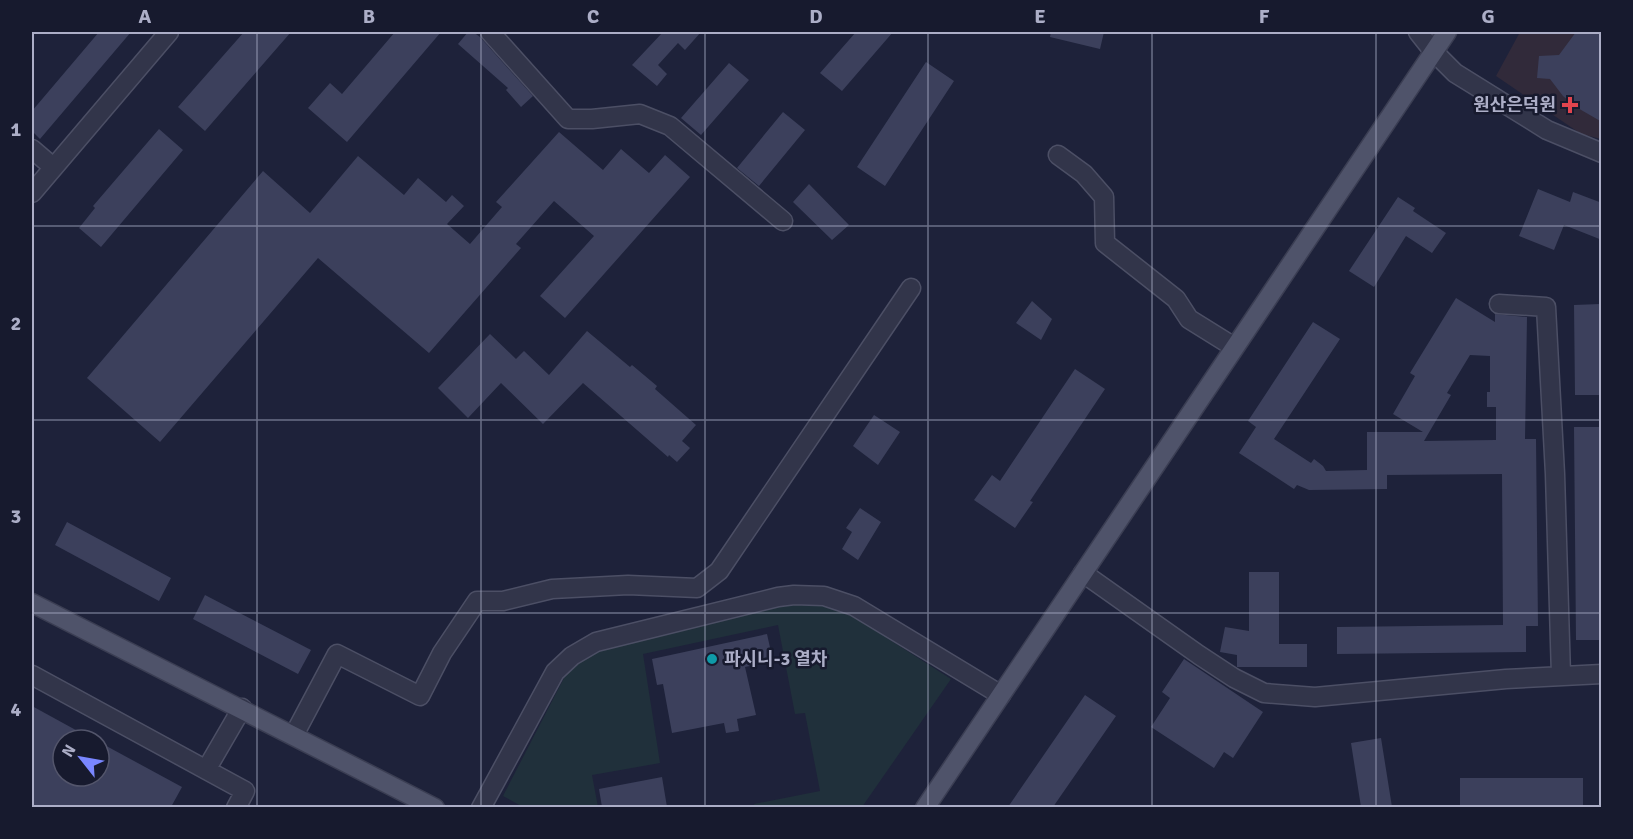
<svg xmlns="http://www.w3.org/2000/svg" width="1633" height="839" font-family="Signika,'Noto Sans KR',sans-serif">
<rect width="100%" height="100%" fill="#1e223a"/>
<path fill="#312a3a" d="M 1520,32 L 1601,32 L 1601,139 L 1581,134 L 1496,76 Z"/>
<path fill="#20303b" d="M 791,602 L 828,606 L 851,615 L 951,679 L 862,807 L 755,807 L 754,804 L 820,791 L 805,713 L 795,714 L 778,625 L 643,654 L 660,763 L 592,775 L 598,807 L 523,807 L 503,796 L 564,678 L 575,664 L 599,648 Z"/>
<path fill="#3c405c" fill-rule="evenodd" d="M 99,32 L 131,32 L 40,139 L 32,131 L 32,111 Z
M 244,32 L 291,32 L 205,131 L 178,107 Z
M 395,32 L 441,32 L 347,142 L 308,108 L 330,83 L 342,94 Z
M 468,32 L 473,32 L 480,37 L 533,96 L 521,107 L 506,90 L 508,88 L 458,44 Z
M 663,32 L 701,32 L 685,50 L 678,43 L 658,65 L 667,74 L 657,86 L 632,65 Z
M 856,32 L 893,32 L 842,91 L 820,73 Z
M 1051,32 L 1104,32 L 1100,49 L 1050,37 Z
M 1576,32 L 1602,32 L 1602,122 L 1576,107 L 1563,96 L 1550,79 L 1537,78 L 1539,56 L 1559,55 Z
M 926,62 L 954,81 L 885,186 L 857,167 Z
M 729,63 L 749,80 L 701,135 L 681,118 Z
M 783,112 L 805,130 L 759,186 L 737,168 Z
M 159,129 L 183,150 L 101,247 L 79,228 L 95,208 L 93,206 Z
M 559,132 L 603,170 L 621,149 L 649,173 L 665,155 L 690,177 L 565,318 L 540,296 L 594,236 L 554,201 L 516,244 L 521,248 L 429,353 L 318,258 L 160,442 L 87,378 L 263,171 L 310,213 L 358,156 L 404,195 L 418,178 L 446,202 L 452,195 L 464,206 L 447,224 L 470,244 L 502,207 L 496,202 Z
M 809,184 L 849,225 L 832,240 L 793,202 Z
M 1538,189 L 1570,202 L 1573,192 L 1602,203 L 1602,240 L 1564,225 L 1554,250 L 1519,236 Z
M 1398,197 L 1415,208 L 1413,211 L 1446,233 L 1432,253 L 1406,236 L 1374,287 L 1349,271 Z
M 1456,298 L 1495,322 L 1495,314 L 1527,317 L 1525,439 L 1536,439 L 1538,626 L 1526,626 L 1526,652 L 1337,654 L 1337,627 L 1503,625 L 1502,474 L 1387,475 L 1387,489 L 1309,490 L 1297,485 L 1294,489 L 1239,453 L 1256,427 L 1248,421 L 1313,322 L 1340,339 L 1274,439 L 1311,463 L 1314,459 L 1323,466 L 1326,471 L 1367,470 L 1367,432 L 1423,432 L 1393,414 L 1415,376 L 1410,373 ZM 1470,355 L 1490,356 L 1490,392 L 1487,392 L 1487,407 L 1496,407 L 1496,440 L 1424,441 L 1451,395 L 1447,393 Z
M 1032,301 L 1052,319 L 1041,340 L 1016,323 Z
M 1600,304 L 1601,395 L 1575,395 L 1574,305 Z
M 587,331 L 630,367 L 632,365 L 657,386 L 655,389 L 696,425 L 682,441 L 690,448 L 677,462 L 669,455 L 668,457 L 583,383 L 543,424 L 501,383 L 468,418 L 438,388 L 490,334 L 516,359 L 524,351 L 549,375 Z
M 1075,369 L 1105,389 L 1030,501 L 1033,502 L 1015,528 L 974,500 L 992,475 L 1000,481 Z
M 874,415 L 900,432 L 878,465 L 853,446 Z
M 1574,427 L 1599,427 L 1602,640 L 1576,640 Z
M 860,508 L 881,522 L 858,560 L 842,549 L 852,532 L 846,528 Z
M 67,522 L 171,578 L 159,601 L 55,545 Z
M 1249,572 L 1279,572 L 1279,644 L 1307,644 L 1307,667 L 1237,667 L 1237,655 L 1220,652 L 1225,627 L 1249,631 Z
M 205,595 L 311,650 L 298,674 L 193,619 Z
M 767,634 L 773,661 L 745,667 L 756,715 L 737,719 L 739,731 L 726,733 L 724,723 L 672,733 L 663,684 L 657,685 L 652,659 Z
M 1184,659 L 1263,712 L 1233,758 L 1224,752 L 1214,768 L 1151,727 L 1170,698 L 1162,692 Z
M 1085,695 L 1116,716 L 1053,807 L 1008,807 Z
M 32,706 L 94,740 L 63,740 L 63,776 L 99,776 L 99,742 L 182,787 L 171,807 L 32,807 Z
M 1381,738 L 1392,807 L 1361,807 L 1351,743 Z
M 662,777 L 667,807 L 602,807 L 599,789 Z
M 1460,778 L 1583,778 L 1583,807 L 1460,807 Z"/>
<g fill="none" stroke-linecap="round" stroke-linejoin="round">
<defs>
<path id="minor" d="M 490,32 L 568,119 L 592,119 L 640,114 L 670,126 L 783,221
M 1418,32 L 1433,51 L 1455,73 L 1547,130 L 1602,153
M 32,149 L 53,167
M 1058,155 L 1084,174 L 1104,197 L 1105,243 L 1176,299 L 1189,319 L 1234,347
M 32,193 L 169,32
M 1499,304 L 1546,307 L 1555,474 L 1561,676
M 1083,573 L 1199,655 L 1234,678 L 1264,693 L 1315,697 L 1506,679 L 1602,674
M 32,675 L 245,791 L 236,808
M 294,735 L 337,654 L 420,696 L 442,653 L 477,601 L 503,601 L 552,589 L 628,585 L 697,588 L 719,571 L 911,288
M 206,770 L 242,708
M 481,808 L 555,672 L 572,656 L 596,642 L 778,597 L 794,595 L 824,596 L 854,606 L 1001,695"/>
<path id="major" d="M 32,603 L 435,808
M 925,808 L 1447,32"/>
</defs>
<use href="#minor" stroke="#4c4f65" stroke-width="21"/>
<use href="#major" stroke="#3b3e53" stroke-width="21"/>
<use href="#minor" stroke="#32354a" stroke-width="18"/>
<use href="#major" stroke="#4f536a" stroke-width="18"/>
</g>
<path fill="none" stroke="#acaec7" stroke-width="1.5" stroke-opacity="0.55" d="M 257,32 L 257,808M 481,32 L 481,808M 705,32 L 705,808M 928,32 L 928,808M 1152,32 L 1152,808M 1376,32 L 1376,808M 32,226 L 1602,226M 32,420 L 1602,420M 32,613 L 1602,613"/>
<path fill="#e0444e" stroke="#171a2e" stroke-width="2" d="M1567 96h6v6h6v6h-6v6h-6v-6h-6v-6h6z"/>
<circle fill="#0f9aa8" stroke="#171a2e" stroke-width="2" cx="712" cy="659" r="6"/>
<g text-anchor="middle" stroke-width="5" stroke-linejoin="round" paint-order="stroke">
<g font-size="18" font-weight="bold" fill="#acaec7" stroke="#171a2e" text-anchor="end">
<text x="1556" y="111">원산은덕원</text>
<text x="724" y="665" text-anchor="start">파시니-3 열차</text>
</g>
</g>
<rect width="1633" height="839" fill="none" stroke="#171a2e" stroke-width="66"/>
<g transform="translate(81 758) rotate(301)"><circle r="28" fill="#171a2e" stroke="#53556b" stroke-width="1.5"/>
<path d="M0-4.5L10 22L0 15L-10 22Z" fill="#7986ff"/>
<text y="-9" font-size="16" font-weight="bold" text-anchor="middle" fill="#acaec7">N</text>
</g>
<rect x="33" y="33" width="1567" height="773" fill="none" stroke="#acaec7" stroke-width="2"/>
<g font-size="20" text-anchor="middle" font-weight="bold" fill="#acaec7">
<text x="145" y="23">A</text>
<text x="369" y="23">B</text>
<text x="593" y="23">C</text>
<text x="816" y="23">D</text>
<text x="1040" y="23">E</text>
<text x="1264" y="23">F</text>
<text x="1488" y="23">G</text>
<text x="16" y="136">1</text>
<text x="16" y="330">2</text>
<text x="16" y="523">3</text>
<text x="16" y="716">4</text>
</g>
</svg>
